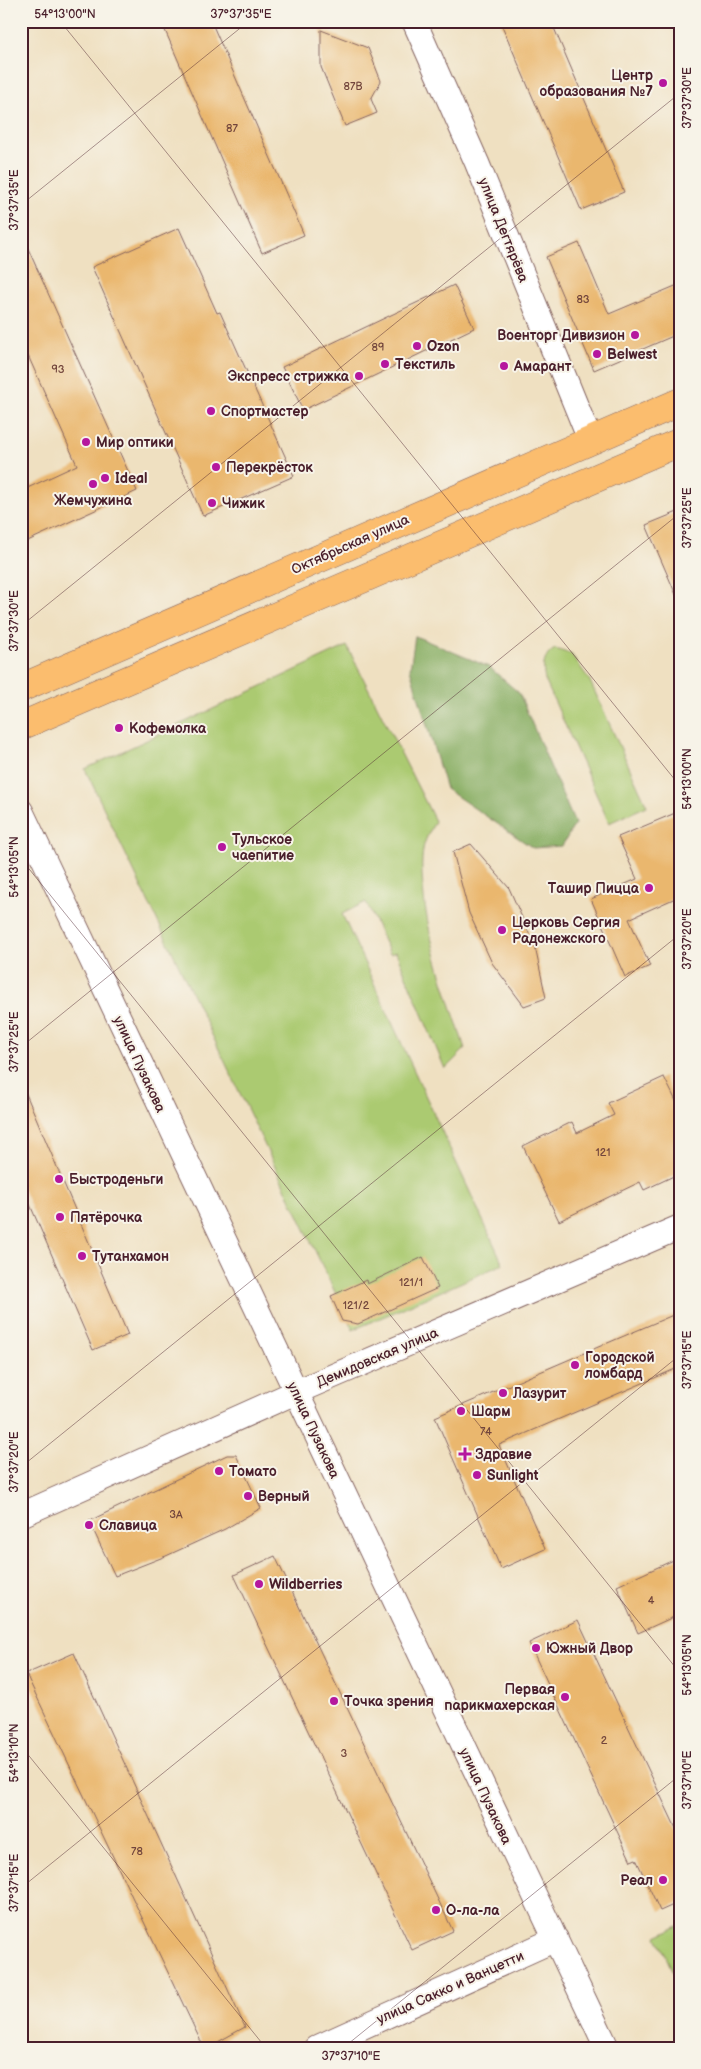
<svg xmlns="http://www.w3.org/2000/svg" width="701" height="2069" font-family="'Balsamiq Sans',sans-serif">
<rect width="100%" height="100%" fill="#f7f3e8"/>
<filter id="ink" filterUnits="userSpaceOnUse"><feTurbulence type="fractalNoise" baseFrequency=".02" numOctaves="2"/><feDisplacementMap in="SourceGraphic" scale="10" xChannelSelector="R" yChannelSelector="G"/><feConvolveMatrix kernelMatrix="1 2 1 2 8 2 1 2 1" color-interpolation-filters="sRGB"/></filter>
<filter id="wash" filterUnits="userSpaceOnUse"><feTurbulence type="fractalNoise" baseFrequency=".0096" numOctaves="4" result="noise"/><feDisplacementMap in="SourceGraphic" scale="20" xChannelSelector="R" yChannelSelector="G"/><feGaussianBlur stdDeviation="1.12" result="paint"/><feColorMatrix in="noise" values="0 0 0 0 0 0 0 0 0 0 0 0 0 0 0 0 0 1.4 0 .05"/><feComposite in="paint" operator="in"/></filter>
<g filter="url(#wash)">
<rect width="100%" height="100%" fill="#efe0c1"/>
<path fill="#abca71" stroke="#7a744e" d="M 347,646 L 435,821 C 431,830 424,840 423,850 C 421,862 422,876 423,888 C 428,944 448,995 465,1049 L 445,1069 L 396,952 L 390,954 L 366,902 L 342,914 L 503,1264 L 353,1330 L 85,769 Z
M 555,649 L 571,654 L 589,679 L 647,806 L 609,823 L 545,680 C 542,667 543,656 555,649 Z
M 680,1925 L 680,1988 L 657,1936 Z"/>
<path fill="#88ae63" stroke="#696647" d="M 415,636 L 489,667 L 519,693 L 575,824 L 562,846 L 533,848 L 446,789 L 410,669 Z"/>
<g id="blocks">
<path fill="#eab76e" d="M 161,21 L 211,21 L 304,235 L 262,253 Z
M 500,21 L 551,21 L 624,192 L 581,210 Z
M 321,30 L 368,48 L 381,81 L 371,99 L 377,113 L 345,126 L 321,67 Z
M 179,228 L 217,313 L 220,312 L 294,476 L 203,516 L 92,267 Z
M 21,233 L 137,491 L 21,544 L 21,491 L 77,465 L 21,340 Z
M 579,243 L 609,314 L 680,284 L 680,333 L 594,370 L 546,257 Z
M 454,285 L 474,328 L 303,410 L 282,367 Z
M 680,511 L 680,604 L 646,525 Z
M 680,811 L 680,896 L 629,919 L 650,966 L 625,977 L 591,899 L 637,879 L 618,837 Z
M 471,844 L 509,888 L 535,947 L 546,998 L 524,1006 L 492,963 L 469,913 L 453,852 Z
M 664,1077 L 680,1109 L 680,1173 L 644,1190 L 640,1182 L 559,1221 L 523,1146 L 572,1122 L 577,1133 L 614,1115 L 608,1103 Z
M 21,1082 L 128,1335 L 93,1350 L 21,1184 Z
M 423,1257 L 438,1288 L 358,1324 L 342,1321 L 331,1296 L 366,1280 L 367,1284 Z
M 680,1312 L 680,1367 L 499,1445 L 545,1549 L 501,1569 L 435,1417 Z
M 227,1455 L 236,1455 L 261,1508 L 225,1529 L 166,1556 L 115,1576 L 89,1521 Z
M 275,1556 L 453,1931 L 412,1950 L 234,1575 Z
M 680,1557 L 680,1614 L 638,1633 L 617,1586 Z
M 578,1620 L 680,1837 L 680,1902 L 660,1911 L 636,1859 L 631,1861 L 529,1643 Z
M 74,1653 L 245,2027 L 207,2048 L 204,2048 L 26,1674 Z"/>
</g>
</g>
<g filter="url(#ink)">
<use href="#blocks" fill-opacity="0" stroke="#846360" stroke-width="1"/>
<g fill="none" stroke-linecap="round" stroke-linejoin="round">
<defs>
<path id="minor" d="M 414,21 L 477,163 L 590,440
M 21,811 L 607,2048
M 21,1515 L 296,1392 L 680,1227
M 316,2048 L 556,1939"/>
<path id="major" d="M 21,688 L 680,402
M 21,726 L 680,442"/>
</defs>
<use href="#minor" stroke="#846360" stroke-width="26"/>
<use href="#major" stroke="#846360" stroke-width="29"/>
<use href="#minor" stroke="#fff" stroke-width="24"/>
<use href="#major" stroke="#fbbd6e" stroke-width="28"/>
</g>
</g>
<path fill="none" stroke="#4a1f2b" stroke-width="1" stroke-opacity="0.45" d="M 60,21 L 680,786M 21,205 L 249,21M 21,626 L 680,93M 21,859 L 680,1673M 21,1047 L 680,513M 21,1467 L 680,934M 21,1746 L 266,2048M 21,1888 L 680,1355M 343,2048 L 680,1775"/>
<g fill="#b5179e" stroke="#f7f3e8" stroke-width="2">
<circle cx="663" cy="83" r="5"/>
<circle cx="635" cy="335" r="5"/>
<circle cx="417" cy="346" r="5"/>
<circle cx="597" cy="354" r="5"/>
<circle cx="385" cy="364" r="5"/>
<circle cx="504" cy="366" r="5"/>
<circle cx="359" cy="376" r="5"/>
<circle cx="211" cy="411" r="5"/>
<circle cx="86" cy="442" r="5"/>
<circle cx="216" cy="467" r="5"/>
<circle cx="105" cy="478" r="5"/>
<circle cx="93" cy="484" r="5"/>
<circle cx="212" cy="503" r="5"/>
<circle cx="119" cy="728" r="5"/>
<circle cx="222" cy="847" r="5"/>
<circle cx="649" cy="888" r="5"/>
<circle cx="502" cy="930" r="5"/>
<circle cx="59" cy="1179" r="5"/>
<circle cx="60" cy="1217" r="5"/>
<circle cx="82" cy="1256" r="5"/>
<circle cx="575" cy="1365" r="5"/>
<circle cx="503" cy="1393" r="5"/>
<circle cx="461" cy="1411" r="5"/>
<path d="M462.5 1446.5h5v5h5v5h-5v5h-5v-5h-5v-5h5z"/>
<circle cx="219" cy="1471" r="5"/>
<circle cx="477" cy="1475" r="5"/>
<circle cx="248" cy="1496" r="5"/>
<circle cx="89" cy="1525" r="5"/>
<circle cx="259" cy="1584" r="5"/>
<circle cx="536" cy="1648" r="5"/>
<circle cx="565" cy="1697" r="5"/>
<circle cx="334" cy="1701" r="5"/>
<circle cx="663" cy="1880" r="5"/>
<circle cx="436" cy="1910" r="5"/>
</g>
<g text-anchor="middle" stroke-width="4" stroke-linejoin="round" paint-order="stroke">
<g font-size="11" fill="#72453c">
<text x="353" y="90">87В</text>
<text x="232" y="132">87</text>
<text x="583" y="303">83</text>
<text x="378" y="351">89</text>
<text x="58" y="373">93</text>
<text x="603" y="1156">121</text>
<text x="411" y="1286">121/1</text>
<text x="356" y="1309">121/2</text>
<text x="486" y="1435">74</text>
<text x="176" y="1518">3А</text>
<text x="651" y="1604">4</text>
<text x="604" y="1744">2</text>
<text x="344" y="1757">3</text>
<text x="137" y="1855">78</text>
</g>
<g font-size="14" font-weight="bold" fill="#4a1f2b" stroke="#f7f3e8" text-anchor="start">
<text x="653" y="80" text-anchor="end">Центр<tspan x="653" dy="16">образования №7</tspan></text>
<text x="625" y="340" text-anchor="end">Военторг Дивизион</text>
<text x="427" y="351">Ozon</text>
<text x="607" y="359">Belwest</text>
<text x="395" y="369">Текстиль</text>
<text x="514" y="371">Амарант</text>
<text x="349" y="381" text-anchor="end">Экспресс стрижка</text>
<text x="221" y="416">Спортмастер</text>
<text x="96" y="447">Мир оптики</text>
<text x="226" y="472">Перекрёсток</text>
<text x="115" y="483">Ideal</text>
<text x="93" y="505" text-anchor="middle">Жемчужина</text>
<text x="222" y="508">Чижик</text>
<text x="129" y="733">Кофемолка</text>
<text x="232" y="844">Тульское<tspan x="232" dy="16">чаепитие</tspan></text>
<text x="639" y="893" text-anchor="end">Ташир Пицца</text>
<text x="512" y="927">Церковь Сергия<tspan x="512" dy="16">Радонежского</tspan></text>
<text x="69" y="1184">Быстроденьги</text>
<text x="70" y="1222">Пятёрочка</text>
<text x="92" y="1261">Тутанхамон</text>
<text x="585" y="1362">Городской<tspan x="585" dy="16">ломбард</tspan></text>
<text x="513" y="1398">Лазурит</text>
<text x="471" y="1416">Шарм</text>
<text x="475" y="1459">Здравие</text>
<text x="229" y="1476">Томато</text>
<text x="487" y="1480">Sunlight</text>
<text x="258" y="1501">Верный</text>
<text x="99" y="1530">Славица</text>
<text x="269" y="1589">Wildberries</text>
<text x="546" y="1653">Южный Двор</text>
<text x="555" y="1694" text-anchor="end">Первая<tspan x="555" dy="16">парикмахерская</tspan></text>
<text x="344" y="1706">Точка зрения</text>
<text x="653" y="1885" text-anchor="end">Реал</text>
<text x="446" y="1915">О-ла-ла</text>
</g>
<g font-size="14" fill="#4a1f2b" stroke="#f7f3e8">
<text transform="translate(504 230) rotate(68)" y="5">улица Дегтярёва</text>
<text transform="translate(350 544) rotate(-24)" y="5">Октябрьская улица</text>
<text transform="translate(140 1064) rotate(65)" y="5">улица Пузакова</text>
<text transform="translate(377 1357) rotate(-23)" y="5">Демидовская улица</text>
<text transform="translate(314 1430) rotate(65)" y="5">улица Пузакова</text>
<text transform="translate(486 1796) rotate(65)" y="5">улица Пузакова</text>
<text transform="translate(450 1987) rotate(-24)" y="5">улица Сакко и Ванцетти</text>
</g>
</g>
<rect width="701" height="2069" fill="none" stroke="#f7f3e8" stroke-width="55"/>
<rect x="28" y="28" width="646" height="2014" fill="none" stroke="#4a1f2b" stroke-width="2"/>
<g font-size="12" text-anchor="middle" fill="#4a1f2b">
<text x="65" y="18">54°13'00"N</text>
<text x="241" y="18">37°37'35"E</text>
<text transform="translate(687 98) rotate(-90)" y="4">37°37'30"E</text>
<text transform="translate(14 200) rotate(-90)" y="4">37°37'35"E</text>
<text transform="translate(687 518) rotate(-90)" y="4">37°37'25"E</text>
<text transform="translate(14 621) rotate(-90)" y="4">37°37'30"E</text>
<text transform="translate(687 779) rotate(-90)" y="4">54°13'00"N</text>
<text transform="translate(14 867) rotate(-90)" y="4">54°13'05"N</text>
<text transform="translate(687 939) rotate(-90)" y="4">37°37'20"E</text>
<text transform="translate(14 1042) rotate(-90)" y="4">37°37'25"E</text>
<text transform="translate(687 1360) rotate(-90)" y="4">37°37'15"E</text>
<text transform="translate(14 1462) rotate(-90)" y="4">37°37'20"E</text>
<text transform="translate(687 1665) rotate(-90)" y="4">54°13'05"N</text>
<text transform="translate(14 1753) rotate(-90)" y="4">54°13'10"N</text>
<text transform="translate(687 1780) rotate(-90)" y="4">37°37'10"E</text>
<text transform="translate(14 1883) rotate(-90)" y="4">37°37'15"E</text>
<text x="351" y="2060">37°37'10"E</text>
</g>
</svg>
